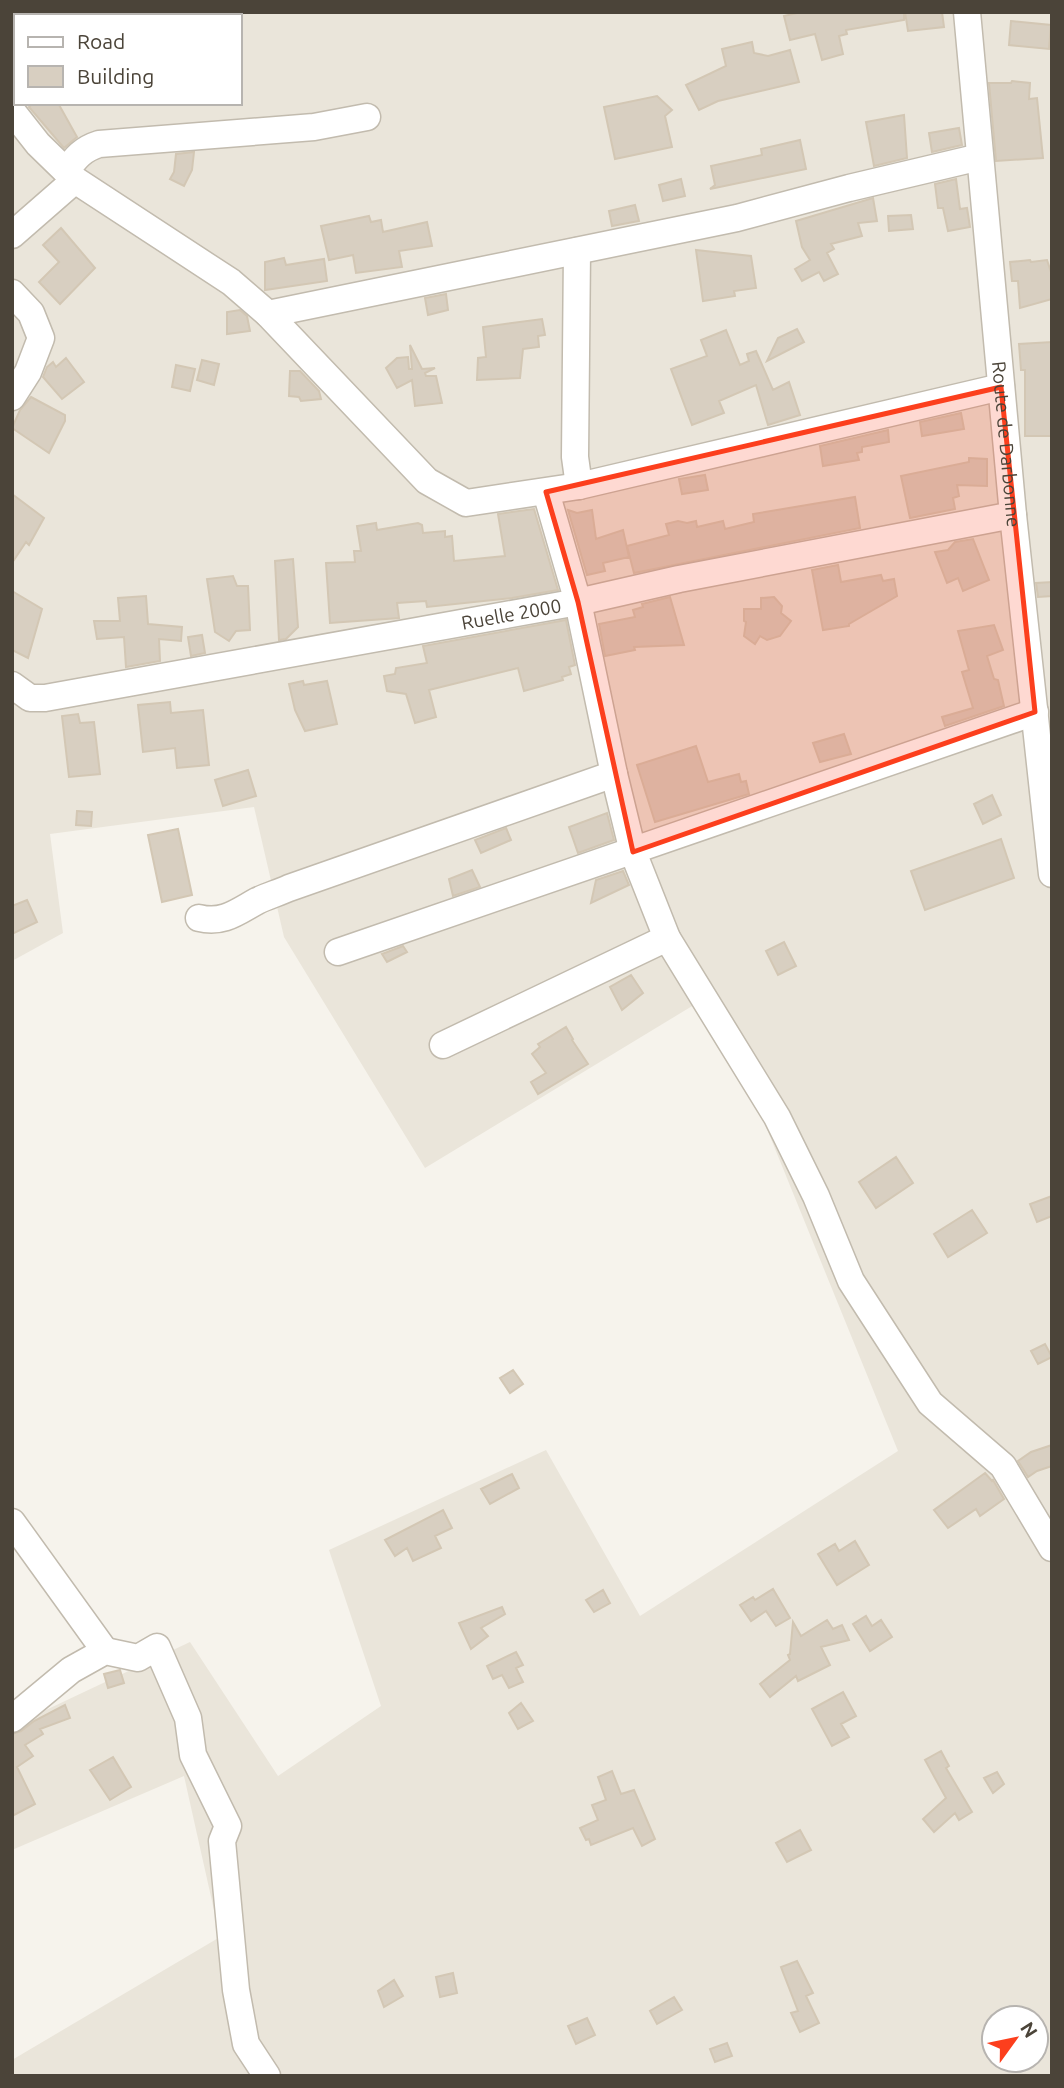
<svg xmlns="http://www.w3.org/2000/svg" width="1064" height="2088" font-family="Ubuntu,sans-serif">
<rect width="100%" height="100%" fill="#f6f3ec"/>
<path fill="#eae5da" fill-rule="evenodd" d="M 12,12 L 1052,12 L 1052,2076 L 12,2076 L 12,2060 L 220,1937 L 184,1776 L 12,1850 L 12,1726 L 190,1642 L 278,1776 L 381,1706 L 329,1550 L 546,1450 L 640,1616 L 898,1451 L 712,994 L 425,1168 L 284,937 L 254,807 L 50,834 L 63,933 L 12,961 ZM 16,16 L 240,16 L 240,103 L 16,103 ZM 994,2018 L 1036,2018 L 1036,2060 L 994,2060 Z"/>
<path fill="#d8cfc1" stroke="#d3c7b4" stroke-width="2" d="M 801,12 L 904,12 L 904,20 L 846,30 L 847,34 L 839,36 L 843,54 L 822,60 L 815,34 L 790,40 L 784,16 Z
M 905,12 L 942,12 L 944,27 L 908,31 Z
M 1011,21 L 1051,25 L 1049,49 L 1009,45 Z
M 752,42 L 754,53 L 768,56 L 790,50 L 799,82 L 718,101 L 699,110 L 686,85 L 726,66 L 722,49 Z
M 1012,81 L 1030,83 L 1029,99 L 1037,98 L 1043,158 L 996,161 L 989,83 L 1011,83 Z
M 657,96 L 672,110 L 665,116 L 672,147 L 615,159 L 604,107 Z
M 33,103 L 58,103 L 77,137 L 64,148 L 29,107 Z
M 904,115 L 907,158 L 874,166 L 866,122 Z
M 959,128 L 962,145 L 932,152 L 929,133 Z
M 800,140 L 806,169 L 710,189 L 715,185 L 711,166 L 762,155 L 761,149 Z
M 194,152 L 192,170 L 184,186 L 170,179 L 174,172 L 176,154 Z
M 681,179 L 685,196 L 663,201 L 659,185 Z
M 956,179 L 960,209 L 967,208 L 970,227 L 948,231 L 943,208 L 938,208 L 935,184 Z
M 873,198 L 877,221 L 858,223 L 862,236 L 831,244 L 834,249 L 827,253 L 838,274 L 824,281 L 819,272 L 802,281 L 795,269 L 810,260 L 802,247 L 796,221 Z
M 635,205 L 639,221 L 612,226 L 609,211 Z
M 911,215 L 913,229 L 889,231 L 888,216 Z
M 369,216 L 371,222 L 381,220 L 383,232 L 427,222 L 432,246 L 399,251 L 402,267 L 356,273 L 353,255 L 329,260 L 321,226 Z
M 61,228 L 95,268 L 60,304 L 39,282 L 59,262 L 43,245 Z
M 696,250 L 751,256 L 756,288 L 734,291 L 735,296 L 703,301 Z
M 284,258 L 286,265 L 324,259 L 327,281 L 265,290 L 265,262 Z
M 1030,260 L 1031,262 L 1047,260 L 1052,275 L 1052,299 L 1020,308 L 1018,281 L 1012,281 L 1010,262 Z
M 446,294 L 448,310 L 428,315 L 425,298 Z
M 240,310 L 247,316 L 250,331 L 227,334 L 227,312 Z
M 542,319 L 545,335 L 538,336 L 539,347 L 523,349 L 520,378 L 477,380 L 478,358 L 486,357 L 483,327 Z
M 797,329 L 804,342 L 767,361 L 778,338 Z
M 726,330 L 740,365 L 749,361 L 747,354 L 756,351 L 773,390 L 789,382 L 800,415 L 768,425 L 756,385 L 719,401 L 724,413 L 692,425 L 671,369 L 707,356 L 701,340 Z
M 1052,342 L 1052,436 L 1025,436 L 1025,370 L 1021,370 L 1019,344 Z
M 410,345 L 422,369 L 435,368 L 425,373 L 426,376 L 436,376 L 442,403 L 415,406 L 412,380 L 397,388 L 386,368 L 397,358 L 408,357 L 409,369 L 412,369 Z
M 66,358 L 84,382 L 62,399 L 43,377 L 47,367 L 53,362 L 56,367 Z
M 202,360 L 219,364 L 214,385 L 197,380 Z
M 176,365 L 195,369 L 190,391 L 172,387 Z
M 290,371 L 300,371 L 319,391 L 321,399 L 301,401 L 299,397 L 289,396 Z
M 31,397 L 65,415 L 65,421 L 49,453 L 12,428 L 20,410 Z
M 961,413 L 964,429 L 922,436 L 920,422 Z
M 888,430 L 889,442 L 862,447 L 862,452 L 857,453 L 859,460 L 823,466 L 820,446 Z
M 969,458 L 987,459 L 987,486 L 957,485 L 959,496 L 953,498 L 955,509 L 910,518 L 901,476 L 969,462 Z
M 705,475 L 708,490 L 682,494 L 679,479 Z
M 12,494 L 44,518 L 29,545 L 26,542 L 12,563 Z
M 855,497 L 860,528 L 634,573 L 627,546 L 669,535 L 666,524 L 678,521 L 687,523 L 696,521 L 697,527 L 723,521 L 725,529 L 754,522 L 753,514 Z
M 534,509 L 558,590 L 512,598 L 427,607 L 426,601 L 397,603 L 399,618 L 330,623 L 326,563 L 355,562 L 354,551 L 361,551 L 357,526 L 376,523 L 377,530 L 418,523 L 422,525 L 423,533 L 445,531 L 445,537 L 452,536 L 454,561 L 505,556 L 498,514 Z
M 568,510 L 577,513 L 592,510 L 596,539 L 623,530 L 629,557 L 603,563 L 605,571 L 587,575 Z
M 973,539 L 989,580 L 963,591 L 958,578 L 947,583 L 935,552 L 948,550 L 955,542 Z
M 293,559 L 298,627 L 286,639 L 279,640 L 275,561 Z
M 838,565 L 841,582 L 881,575 L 883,581 L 894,579 L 897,596 L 849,624 L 849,626 L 823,630 L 812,570 Z
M 233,576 L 237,586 L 248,586 L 250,630 L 236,631 L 229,641 L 215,632 L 207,579 Z
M 1052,582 L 1052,596 L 1038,597 L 1036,583 Z
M 12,591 L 42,609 L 28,658 L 12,650 Z
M 146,596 L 148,624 L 182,627 L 181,641 L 159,639 L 160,661 L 126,667 L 124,637 L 97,639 L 94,621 L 120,621 L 118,598 Z
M 670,597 L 684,645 L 634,647 L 635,650 L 605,656 L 599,624 L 635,617 L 633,610 L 643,607 L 642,604 Z
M 774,597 L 782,606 L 781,613 L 791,621 L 780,636 L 767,640 L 760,636 L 755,644 L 744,636 L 746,622 L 744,621 L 744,609 L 761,609 L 761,598 Z
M 566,620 L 575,665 L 569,667 L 571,674 L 562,677 L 563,680 L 524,691 L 518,668 L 429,690 L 436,717 L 415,723 L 406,694 L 387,691 L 384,676 L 395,674 L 396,668 L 427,663 L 423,646 Z
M 994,625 L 1003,650 L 987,656 L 994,679 L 998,680 L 1004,706 L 945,726 L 942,717 L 973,708 L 962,672 L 969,670 L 958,631 Z
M 202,635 L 205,653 L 191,656 L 188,637 Z
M 303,681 L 304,685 L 327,681 L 337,724 L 305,731 L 295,710 L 289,684 Z
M 170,702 L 171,713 L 203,710 L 209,765 L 177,768 L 175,748 L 143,752 L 138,705 Z
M 78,714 L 80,723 L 94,722 L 100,774 L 69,777 L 62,716 Z
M 844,734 L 851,754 L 820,762 L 813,743 Z
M 696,746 L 708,782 L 739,774 L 741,782 L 746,781 L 749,794 L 655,822 L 637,765 Z
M 248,770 L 256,796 L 223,806 L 215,780 Z
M 992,795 L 1001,815 L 983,824 L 974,804 Z
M 77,811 L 92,812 L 91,826 L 76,825 Z
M 607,813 L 614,840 L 578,853 L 569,827 Z
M 506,828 L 511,840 L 481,853 L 475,840 Z
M 178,829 L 192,895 L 162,902 L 148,835 Z
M 1001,839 L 1014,878 L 925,910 L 911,871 Z
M 472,870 L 480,887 L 453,896 L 449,879 Z
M 623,871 L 629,885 L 591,903 L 596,880 Z
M 27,900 L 37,922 L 12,934 L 12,906 Z
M 784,942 L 796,966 L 778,975 L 766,951 Z
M 403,946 L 407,952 L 387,962 L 382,954 Z
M 631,975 L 643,993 L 622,1010 L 610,987 Z
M 566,1027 L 573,1039 L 572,1040 L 588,1064 L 538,1094 L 531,1082 L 546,1073 L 532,1054 L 540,1047 L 538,1044 Z
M 896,1157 L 913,1183 L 876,1208 L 859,1182 Z
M 1052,1196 L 1052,1216 L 1037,1222 L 1030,1204 Z
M 972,1210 L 987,1233 L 948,1257 L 934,1234 Z
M 1045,1344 L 1052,1357 L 1038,1364 L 1031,1351 Z
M 513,1370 L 523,1384 L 510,1393 L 500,1378 Z
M 1052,1445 L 1052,1466 L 1037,1471 L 1028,1477 L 1018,1461 L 1031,1452 Z
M 985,1473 L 992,1481 L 993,1480 L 1004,1499 L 980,1516 L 976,1509 L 948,1528 L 934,1510 Z
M 512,1474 L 519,1488 L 490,1504 L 481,1489 Z
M 443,1510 L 452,1528 L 435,1536 L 441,1548 L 413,1561 L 407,1548 L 395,1556 L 385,1540 Z
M 855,1541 L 869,1565 L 837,1585 L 818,1554 L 835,1544 L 839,1551 Z
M 773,1589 L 790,1618 L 776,1626 L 766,1611 L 751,1621 L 740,1605 L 753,1597 L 755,1600 Z
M 603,1590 L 610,1603 L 594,1612 L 586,1600 Z
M 502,1607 L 505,1614 L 481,1628 L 488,1636 L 471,1649 L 459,1623 Z
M 866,1616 L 872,1626 L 881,1620 L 892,1637 L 870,1651 L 853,1624 Z
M 827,1620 L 833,1629 L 842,1625 L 849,1640 L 821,1647 L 830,1665 L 798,1681 L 796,1676 L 770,1697 L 760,1684 L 790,1660 L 788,1655 L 790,1654 L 793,1622 L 801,1636 Z
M 516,1652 L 523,1665 L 516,1668 L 523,1682 L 509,1688 L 502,1675 L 493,1679 L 487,1666 Z
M 120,1670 L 124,1683 L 108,1688 L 104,1674 Z
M 843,1692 L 856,1716 L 841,1724 L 849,1737 L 832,1746 L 812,1709 Z
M 521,1703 L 533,1721 L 518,1729 L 509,1713 Z
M 65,1705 L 70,1718 L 40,1729 L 43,1734 L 25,1745 L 33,1756 L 17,1767 L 35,1804 L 12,1816 L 12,1734 L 21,1731 L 34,1721 Z
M 941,1751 L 949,1766 L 946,1768 L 972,1812 L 959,1820 L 955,1813 L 934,1832 L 923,1819 L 946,1798 L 925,1760 Z
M 113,1757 L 131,1787 L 110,1800 L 90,1770 Z
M 612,1771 L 621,1794 L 634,1790 L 655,1839 L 642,1846 L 633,1828 L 591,1845 L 589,1839 L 586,1840 L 580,1828 L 598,1820 L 592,1805 L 606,1800 L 598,1777 Z
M 997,1772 L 1004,1784 L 993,1793 L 984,1778 Z
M 800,1830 L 811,1850 L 787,1862 L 776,1843 Z
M 797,1961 L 813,1993 L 806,1996 L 819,2023 L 800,2032 L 791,2013 L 798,2011 L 781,1967 Z
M 453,1973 L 457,1993 L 440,1997 L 436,1977 Z
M 394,1980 L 403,1996 L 384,2007 L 378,1991 Z
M 674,1997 L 682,2010 L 657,2024 L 650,2011 Z
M 587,2018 L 595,2035 L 576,2044 L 568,2026 Z
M 727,2043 L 732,2056 L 715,2062 L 710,2049 Z"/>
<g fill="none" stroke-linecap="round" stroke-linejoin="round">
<defs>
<g id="minor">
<path id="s1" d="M 967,12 L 1013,515 L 1052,874"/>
<path d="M 12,111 L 38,144 L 75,180 L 231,282 L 268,314 L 427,481 L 466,503 L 579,486 L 1001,387"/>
<path d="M 66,171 C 76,157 83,149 99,144 L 314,127 L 367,117"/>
<path d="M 12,235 L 75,180"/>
<path d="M 577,251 L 575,457 L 579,486"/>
<path d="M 12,293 L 31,313 L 41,338 L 28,372 L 12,397"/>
<path d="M 268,314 L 737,218 L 849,188 L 980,157"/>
<path d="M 546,492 L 578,602 L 614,774 L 633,852 L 667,938 L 777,1117 L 816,1196 L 851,1281 L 930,1403 L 1003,1466 L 1052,1548"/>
<path id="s2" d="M 12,685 L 30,698 L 45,698 L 578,602 L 679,579 L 1013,515"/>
<path d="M 199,918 C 223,924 237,912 257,901 C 267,896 278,893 289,888 L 614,774"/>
<path d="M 338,952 L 1035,712"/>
<path d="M 443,1045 L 667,938"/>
<path d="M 12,1522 L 105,1651"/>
<path d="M 12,1719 L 71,1670 L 105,1651 L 138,1658 L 157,1647 L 188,1718 L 193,1755 L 228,1826 L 222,1841 L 236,1990 L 246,2044 L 267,2076"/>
</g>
</defs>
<use href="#minor" stroke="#c2bbae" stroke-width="29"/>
<use href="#minor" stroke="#fff" stroke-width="26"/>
</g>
<path fill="#fc3f1d" fill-opacity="0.2" stroke="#fc3f1d" stroke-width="5" stroke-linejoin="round" d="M 1001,387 L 1035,712 L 633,852 L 578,602 L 546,492 Z"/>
<g text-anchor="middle" stroke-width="5" stroke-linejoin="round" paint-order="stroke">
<g font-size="19" fill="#4b4439" stroke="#fff">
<text dy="7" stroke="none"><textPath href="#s1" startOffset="434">Route de Darbonne</textPath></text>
<text dy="7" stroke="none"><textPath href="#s2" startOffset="511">Ruelle 2000</textPath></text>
</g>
</g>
<rect width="1064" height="2088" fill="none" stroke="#4b4439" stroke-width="28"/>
<rect x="14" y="14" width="228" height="91" fill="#ffffff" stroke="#b7b4b0" stroke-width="2"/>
<rect x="28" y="37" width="35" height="10" fill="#ffffff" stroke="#b7b4b0" stroke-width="2"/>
<text x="77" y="49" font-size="21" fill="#4b4439">Road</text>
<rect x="28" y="66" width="35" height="21" fill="#d8cfc1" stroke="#b7b4b0" stroke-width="2"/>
<text x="77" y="84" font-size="21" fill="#4b4439">Building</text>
<g transform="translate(1015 2039) rotate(57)"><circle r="33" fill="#ffffff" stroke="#b7b4b0" stroke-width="2"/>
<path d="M0-5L12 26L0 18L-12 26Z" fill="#fc3f1d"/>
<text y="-10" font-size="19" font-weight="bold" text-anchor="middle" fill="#4b4439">N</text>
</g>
</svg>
